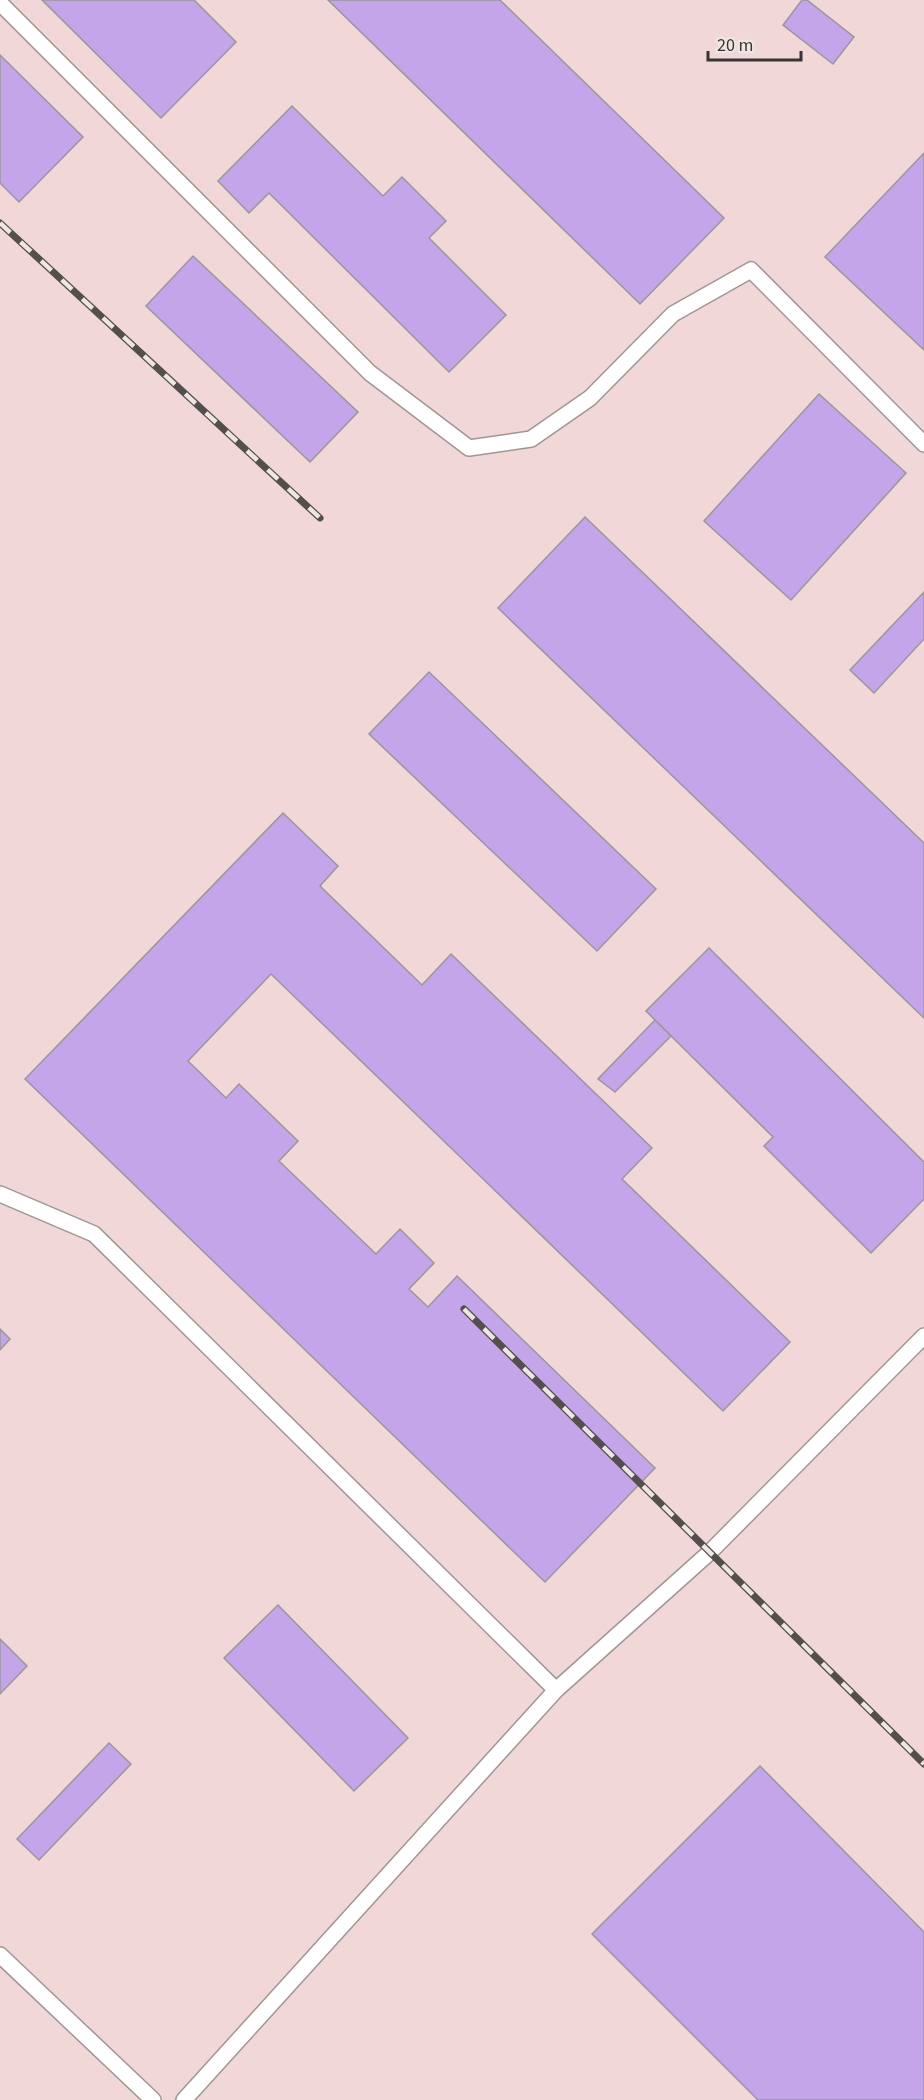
<svg xmlns="http://www.w3.org/2000/svg" width="924" height="2100" font-family="'Source Sans 3',sans-serif">
<rect width="100%" height="100%" fill="#eee6e2"/>
<path fill="#f2d7d8" d="M 0,0 L 924,0 L 924,2100 L 0,2100 Z"/>
<path fill="#c5a5ea" stroke="#99969c" stroke-width="1.5" d="M 42,0 L 194,0 L 236,42 L 161,118 Z
M 328,0 L 500,0 L 724,218 L 640,304 Z
M 802,0 L 807,0 L 854,37 L 833,64 L 783,25 Z
M 0,55 L 83,137 L 19,202 L 0,183 Z
M 292,106 L 383,196 L 402,177 L 446,221 L 429,238 L 506,315 L 449,372 L 269,193 L 249,213 L 218,181 Z
M 924,153 L 924,350 L 825,257 Z
M 193,256 L 358,412 L 310,462 L 146,306 Z
M 819,394 L 906,473 L 791,600 L 704,521 Z
M 585,517 L 924,843 L 924,1018 L 498,608 Z
M 924,592 L 924,639 L 874,693 L 850,670 Z
M 429,672 L 656,889 L 597,951 L 369,734 Z
M 283,813 L 338,866 L 320,886 L 422,985 L 451,954 L 652,1148 L 622,1179 L 790,1342 L 723,1411 L 271,974 L 188,1061 L 226,1098 L 239,1084 L 298,1141 L 279,1161 L 376,1254 L 400,1229 L 434,1263 L 409,1289 L 428,1307 L 457,1276 L 655,1468 L 545,1582 L 25,1079 Z
M 709,948 L 924,1162 L 924,1199 L 871,1253 L 764,1146 L 773,1137 L 646,1011 Z
M 655,1020 L 671,1036 L 615,1092 L 598,1079 Z
M 0,1329 L 10,1339 L 0,1350 Z
M 278,1605 L 408,1738 L 354,1791 L 224,1658 Z
M 0,1639 L 27,1666 L 0,1694 Z
M 109,1743 L 131,1764 L 39,1860 L 17,1839 Z
M 760,1766 L 924,1932 L 924,2100 L 758,2100 L 592,1934 Z"/>
<g fill="none" stroke-linecap="round" stroke-linejoin="round">
<defs>
<path id="service" d="M 0,3 L 370,373 L 469,448 L 531,439 L 590,398 L 673,314 L 751,270 L 924,444
M 0,1194 L 94,1234 L 556,1690
M 0,1955 L 153,2100
M 184,2100 L 556,1690 L 709,1553 L 924,1336"/>
</defs>
<use href="#service" stroke="#9e9793" stroke-width="18"/>
<use href="#service" stroke="#fff" stroke-width="15"/>
<defs>
<path id="rail" d="M 0,223 L 320,518
M 464,1309 L 924,1764"/>
</defs>
<use href="#rail" stroke="#524f4d" stroke-width="7"/>
<use href="#rail" stroke="#eee6e2" stroke-width="4.5" stroke-dasharray="14" stroke-linecap="butt"/>
</g>
<path d="M708 51v9h93v-9" fill="none" stroke="#373533" stroke-width="3"/>
<text x="717" y="51" font-size="18" fill="#373533" stroke="#eee6e2" stroke-width="4.5" paint-order="stroke">20 m</text>
</svg>
